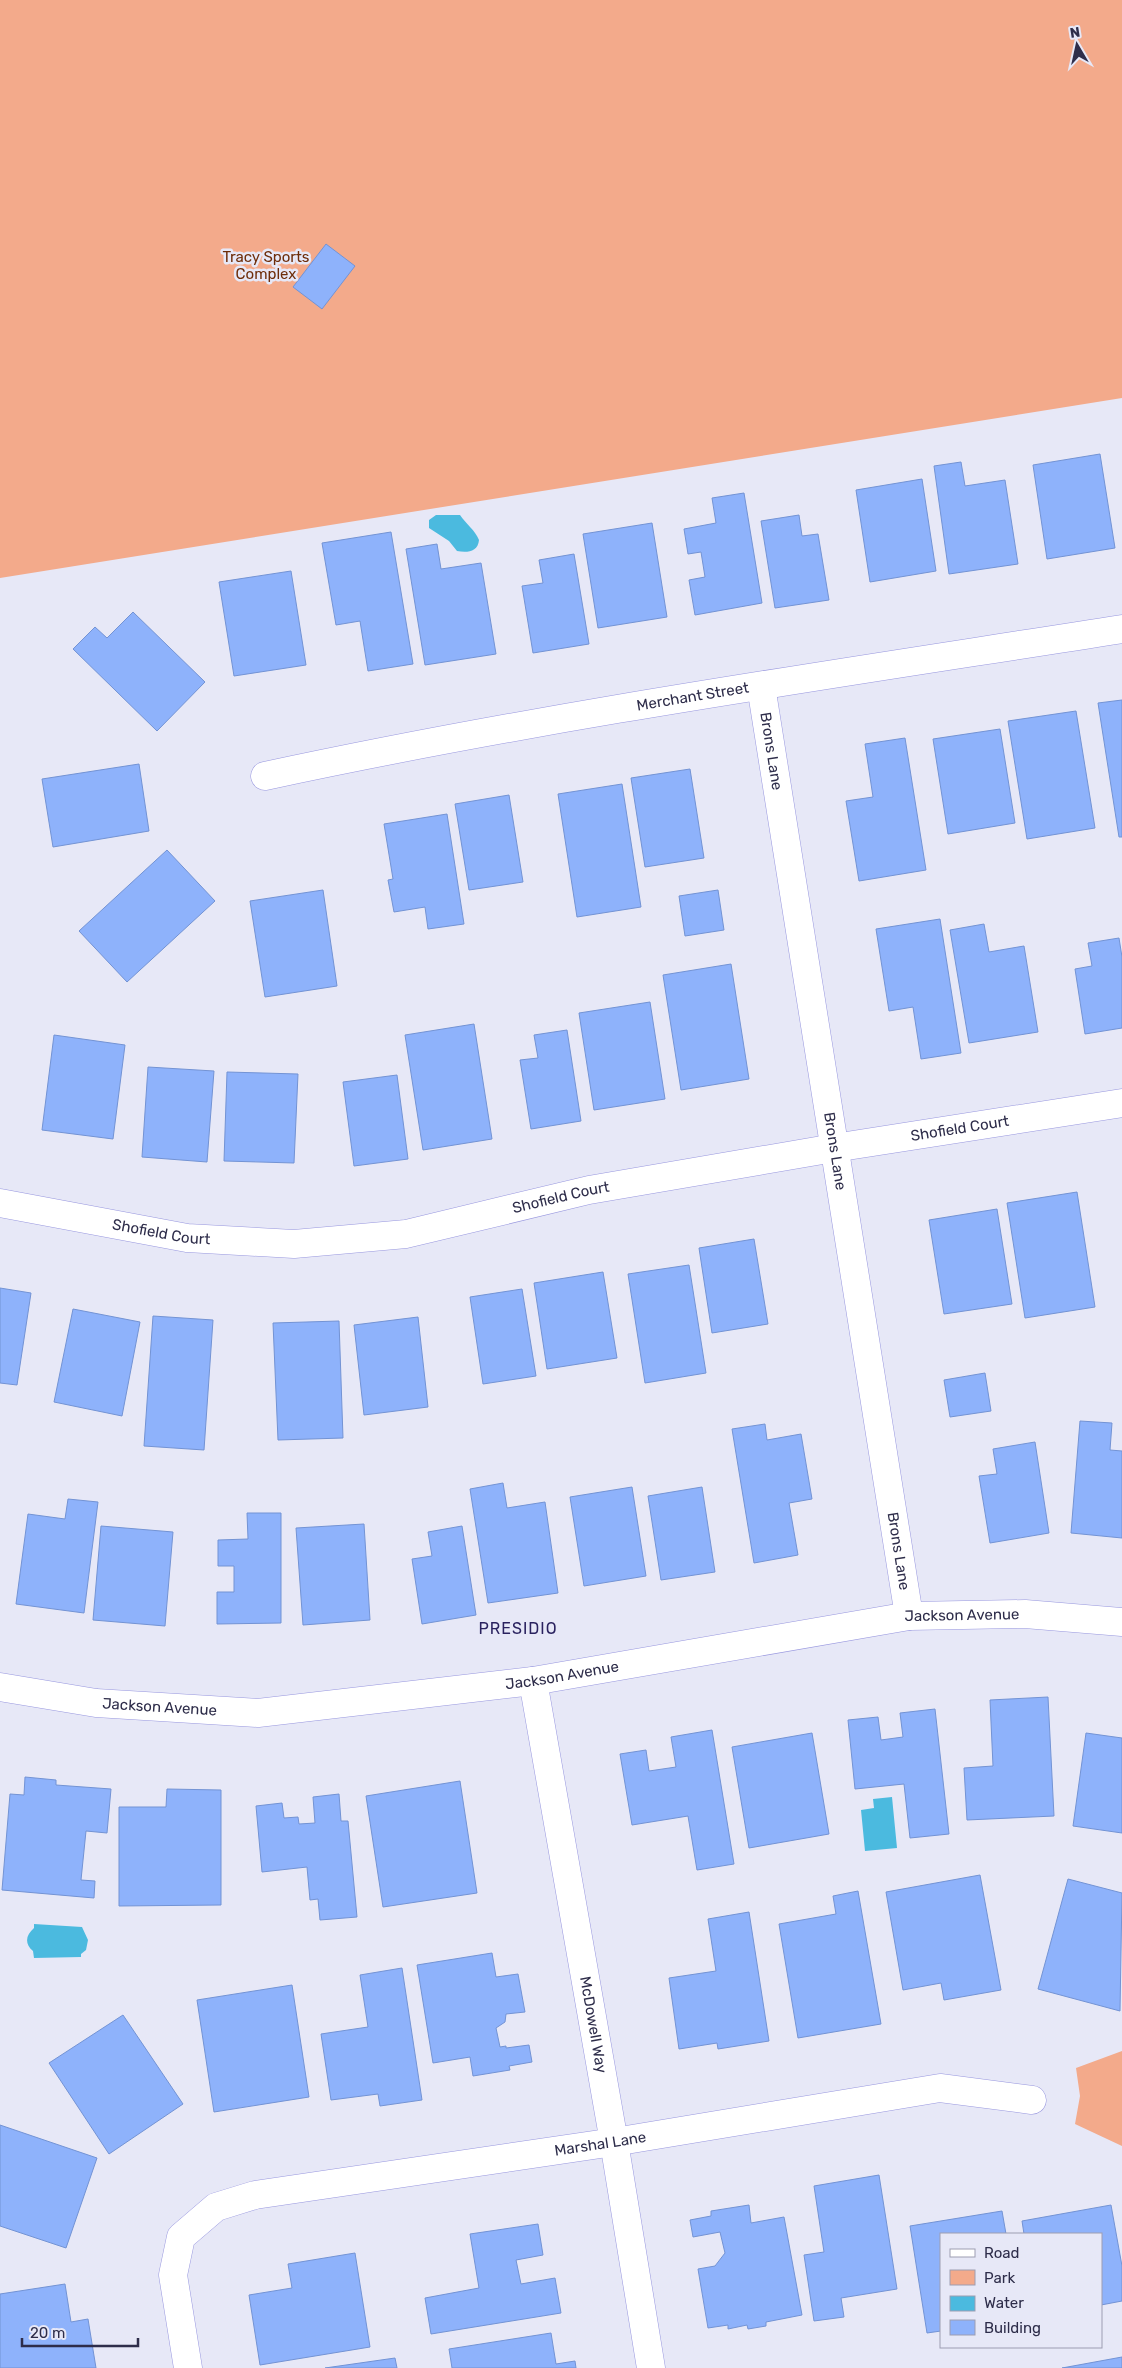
<svg xmlns="http://www.w3.org/2000/svg" width="1122" height="2368" font-family="Rubik,sans-serif">
<rect width="100%" height="100%" fill="#e7e8f7"/>
<path fill="#f3aa8b" d="M 0,0 L 1122,0 L 1122,398 L 0,578 Z
M 1122,2051 L 1122,2146 L 1075,2124 L 1080,2096 L 1076,2068 Z"/>
<path fill="#4bbadf" d="M 436,515 L 460,515 C 466,524 475,530 479,540 C 478,552 467,553 457,551 L 449,541 L 429,528 L 429,520 Z
M 892,1797 L 897,1848 L 865,1851 L 861,1810 L 874,1808 L 873,1799 Z
M 34,1924 L 82,1927 L 88,1940 L 86,1950 L 81,1954 L 81,1957 L 34,1958 L 33,1951 C 24,1943 26,1935 34,1928 Z"/>
<path fill="#8eb2fb" stroke="#7393d4" d="M 326,244 L 355,266 L 322,309 L 293,287 Z
M 1100,454 L 1115,548 L 1047,559 L 1033,465 Z
M 961,462 L 965,486 L 1005,480 L 1018,564 L 949,574 L 934,466 Z
M 922,479 L 936,571 L 870,582 L 856,490 Z
M 744,493 L 762,603 L 695,615 L 689,580 L 705,577 L 701,552 L 688,554 L 684,529 L 716,523 L 712,498 Z
M 799,515 L 802,536 L 818,534 L 829,600 L 775,608 L 761,521 Z
M 652,523 L 667,617 L 598,628 L 583,534 Z
M 391,532 L 413,664 L 368,671 L 360,621 L 336,625 L 322,543 Z
M 437,544 L 441,569 L 481,563 L 496,654 L 425,665 L 406,549 Z
M 574,554 L 589,644 L 533,653 L 522,586 L 543,583 L 539,560 Z
M 291,571 L 306,665 L 234,676 L 219,582 Z
M 133,612 L 205,682 L 157,731 L 73,649 L 95,627 L 107,638 Z
M 1122,700 L 1122,837 L 1119,837 L 1098,703 Z
M 1076,711 L 1095,828 L 1027,839 L 1008,721 Z
M 1000,729 L 1015,823 L 948,834 L 933,739 Z
M 905,738 L 926,870 L 859,881 L 846,801 L 873,797 L 865,744 Z
M 139,764 L 149,831 L 53,847 L 42,779 Z
M 690,769 L 704,858 L 645,867 L 631,778 Z
M 622,784 L 641,907 L 577,917 L 558,794 Z
M 509,795 L 523,882 L 469,890 L 455,804 Z
M 447,814 L 464,924 L 428,929 L 425,907 L 394,912 L 388,880 L 393,879 L 384,824 Z
M 167,850 L 215,901 L 127,982 L 79,931 Z
M 323,890 L 337,986 L 265,997 L 250,901 Z
M 718,890 L 724,930 L 685,936 L 679,896 Z
M 940,919 L 961,1053 L 921,1059 L 913,1007 L 889,1011 L 876,929 Z
M 984,924 L 989,952 L 1024,946 L 1038,1032 L 969,1043 L 950,930 Z
M 1119,938 L 1122,957 L 1122,1028 L 1085,1034 L 1075,969 L 1092,966 L 1088,943 Z
M 731,964 L 749,1079 L 681,1090 L 663,975 Z
M 650,1002 L 665,1099 L 594,1110 L 579,1013 Z
M 474,1024 L 492,1139 L 423,1150 L 405,1035 Z
M 567,1030 L 581,1121 L 531,1129 L 520,1060 L 538,1058 L 534,1035 Z
M 54,1035 L 125,1045 L 113,1139 L 42,1130 Z
M 148,1067 L 214,1071 L 207,1162 L 142,1157 Z
M 227,1072 L 298,1074 L 294,1163 L 224,1161 Z
M 397,1075 L 408,1159 L 354,1166 L 343,1082 Z
M 1077,1192 L 1095,1307 L 1025,1318 L 1007,1203 Z
M 997,1209 L 1012,1304 L 944,1314 L 929,1220 Z
M 754,1239 L 768,1324 L 712,1333 L 699,1248 Z
M 689,1265 L 706,1373 L 645,1383 L 628,1274 Z
M 603,1272 L 617,1358 L 547,1369 L 534,1283 Z
M 0,1288 L 31,1293 L 17,1385 L 0,1383 Z
M 522,1289 L 536,1376 L 483,1384 L 470,1297 Z
M 73,1309 L 140,1322 L 122,1416 L 54,1402 Z
M 153,1316 L 213,1320 L 204,1450 L 144,1446 Z
M 418,1317 L 428,1407 L 364,1415 L 354,1325 Z
M 339,1321 L 343,1438 L 278,1440 L 273,1323 Z
M 985,1373 L 991,1411 L 950,1417 L 944,1380 Z
M 1080,1421 L 1112,1423 L 1110,1450 L 1122,1451 L 1122,1538 L 1071,1533 Z
M 765,1424 L 767,1440 L 801,1434 L 812,1499 L 789,1503 L 798,1555 L 754,1563 L 732,1429 Z
M 1035,1442 L 1049,1533 L 990,1543 L 979,1476 L 997,1474 L 993,1449 Z
M 503,1483 L 507,1508 L 545,1502 L 558,1593 L 488,1603 L 470,1489 Z
M 632,1487 L 646,1576 L 584,1586 L 570,1497 Z
M 702,1487 L 715,1572 L 661,1580 L 648,1496 Z
M 68,1499 L 98,1502 L 84,1613 L 16,1604 L 28,1514 L 65,1519 Z
M 247,1513 L 281,1513 L 281,1623 L 217,1624 L 217,1592 L 234,1592 L 234,1566 L 218,1566 L 218,1540 L 248,1539 Z
M 364,1524 L 370,1620 L 303,1625 L 296,1528 Z
M 101,1526 L 173,1532 L 165,1626 L 93,1620 Z
M 462,1526 L 476,1615 L 422,1624 L 412,1559 L 432,1556 L 428,1532 Z
M 1048,1697 L 1054,1816 L 967,1820 L 964,1768 L 993,1766 L 990,1700 Z
M 935,1709 L 949,1834 L 910,1838 L 904,1784 L 855,1789 L 848,1720 L 878,1717 L 881,1740 L 903,1737 L 900,1713 Z
M 712,1730 L 734,1864 L 697,1870 L 688,1816 L 632,1825 L 620,1754 L 646,1750 L 649,1771 L 676,1767 L 671,1737 Z
M 812,1733 L 829,1834 L 749,1848 L 732,1747 Z
M 1086,1733 L 1122,1738 L 1122,1833 L 1073,1826 Z
M 25,1777 L 56,1780 L 56,1785 L 111,1789 L 107,1833 L 86,1831 L 81,1880 L 95,1881 L 94,1898 L 2,1890 L 10,1794 L 24,1795 Z
M 460,1781 L 477,1893 L 383,1907 L 366,1796 Z
M 167,1789 L 221,1790 L 221,1905 L 119,1906 L 119,1807 L 166,1807 Z
M 339,1794 L 341,1821 L 348,1821 L 357,1917 L 320,1920 L 318,1899 L 310,1900 L 307,1867 L 262,1872 L 256,1806 L 282,1803 L 284,1818 L 298,1817 L 299,1824 L 315,1823 L 313,1797 Z
M 980,1875 L 1001,1990 L 944,2000 L 941,1983 L 903,1990 L 886,1892 Z
M 1068,1879 L 1122,1893 L 1120,2011 L 1038,1989 Z
M 858,1891 L 881,2024 L 798,2038 L 779,1924 L 836,1914 L 833,1896 Z
M 749,1912 L 769,2041 L 718,2049 L 717,2043 L 679,2049 L 669,1978 L 716,1971 L 708,1919 Z
M 492,1953 L 496,1977 L 518,1974 L 525,2012 L 506,2014 L 505,2022 L 496,2028 L 500,2047 L 506,2046 L 506,2048 L 529,2045 L 532,2062 L 509,2066 L 510,2070 L 473,2076 L 470,2057 L 433,2063 L 417,1965 Z
M 402,1968 L 422,2100 L 380,2106 L 378,2094 L 331,2100 L 321,2034 L 368,2027 L 360,1975 Z
M 292,1985 L 309,2097 L 214,2112 L 197,2000 Z
M 123,2015 L 183,2104 L 109,2154 L 49,2063 Z
M 0,2125 L 97,2158 L 66,2248 L 0,2226 Z
M 879,2175 L 897,2289 L 841,2298 L 844,2317 L 814,2321 L 804,2255 L 824,2252 L 814,2186 Z
M 749,2205 L 751,2223 L 784,2217 L 802,2315 L 766,2322 L 766,2326 L 748,2329 L 747,2325 L 728,2329 L 728,2325 L 708,2328 L 698,2269 L 715,2266 L 725,2253 L 720,2232 L 693,2237 L 690,2220 L 711,2216 L 711,2211 Z
M 1111,2205 L 1122,2266 L 1122,2301 L 1101,2305 L 1101,2234 L 1024,2234 L 1022,2221 Z
M 1002,2211 L 1006,2234 L 941,2234 L 941,2331 L 927,2333 L 910,2226 Z
M 538,2224 L 543,2255 L 516,2260 L 521,2284 L 555,2278 L 561,2313 L 431,2334 L 425,2298 L 479,2288 L 470,2234 Z
M 355,2253 L 370,2347 L 260,2365 L 249,2295 L 292,2288 L 288,2264 Z
M 65,2284 L 71,2322 L 88,2319 L 96,2368 L 0,2368 L 0,2294 Z
M 551,2333 L 556,2364 L 575,2361 L 576,2368 L 452,2368 L 449,2349 Z
M 1122,2357 L 1122,2368 L 1062,2368 Z
M 395,2358 L 397,2368 L 325,2368 Z"/>
<g fill="none" stroke-linecap="round" stroke-linejoin="round">
<defs>
<g id="minor">
<path id="s1" d="M 761,686 L 909,1616"/>
<path id="s2" d="M 265,776 C 548,715 836,674 1122,629"/>
<path id="s3" d="M 0,1203 L 187,1238 L 294,1244 L 406,1234 L 589,1190 L 834,1148 L 1122,1103"/>
<path id="s4" d="M 533,1681 L 614,2142 L 651,2368"/>
<path id="s5" d="M 0,1687 L 96,1703 L 258,1713 L 533,1681 L 909,1616 L 1025,1614 L 1122,1622"/>
<path id="s6" d="M 188,2368 L 173,2275 L 181,2237 L 216,2207 L 255,2195 L 614,2142 L 940,2088 L 1032,2100"/>
</g>
</defs>
<use href="#minor" stroke="#9897df" stroke-width="29"/>
<use href="#minor" stroke="#fff" stroke-width="28"/>
</g>
<g text-anchor="middle" stroke-width="5" stroke-linejoin="round" paint-order="stroke">
<g font-size="15" fill="#6e2d0a" stroke="#e7e8f7">
<text x="266" y="262">Tracy Sports<tspan x="266" dy="17">Complex</tspan></text>
</g>
<g font-size="15" fill="#2e2d4a" stroke="#e7e8f7">
<text dy="5" stroke="none"><textPath href="#s2" startOffset="435">Merchant Street</textPath></text>
<text dy="5" stroke="none"><textPath href="#s1" startOffset="66">Brons Lane</textPath></text>
<text dy="5" stroke="none"><textPath href="#s3" startOffset="974">Shofield Court</textPath></text>
<text dy="5" stroke="none"><textPath href="#s1" startOffset="471">Brons Lane</textPath></text>
<text dy="5" stroke="none"><textPath href="#s3" startOffset="569">Shofield Court</textPath></text>
<text dy="5" stroke="none"><textPath href="#s3" startOffset="164">Shofield Court</textPath></text>
<text dy="5" stroke="none"><textPath href="#s1" startOffset="876">Brons Lane</textPath></text>
<text dy="5" stroke="none"><textPath href="#s5" startOffset="971">Jackson Avenue</textPath></text>
<text dy="5" stroke="none"><textPath href="#s5" startOffset="566">Jackson Avenue</textPath></text>
<text dy="5" stroke="none"><textPath href="#s5" startOffset="161">Jackson Avenue</textPath></text>
<text dy="5" stroke="none"><textPath href="#s4" startOffset="349">McDowell Way</textPath></text>
<text dy="5" stroke="none"><textPath href="#s6" startOffset="569">Marshal Lane</textPath></text>
</g>
<g font-size="16" letter-spacing="1" fill="#2a225f" stroke="#e7e8f7">
<text x="518" y="1634">PRESIDIO</text>
</g>
</g>
<rect x="940" y="2233" width="162" height="115" fill="#e7e8f7" stroke="#9d9db2"/>
<rect x="950" y="2249" width="25" height="8" fill="#ffffff" stroke="#9d9db2"/>
<text x="984" y="2258" font-size="15" fill="#2e2d4a">Road</text>
<rect x="950" y="2270" width="25" height="15" fill="#f3aa8b" stroke="#9d9db2"/>
<text x="984" y="2283" font-size="15" fill="#2e2d4a">Park</text>
<rect x="950" y="2296" width="25" height="15" fill="#4bbadf" stroke="#9d9db2"/>
<text x="984" y="2308" font-size="15" fill="#2e2d4a">Water</text>
<rect x="950" y="2320" width="25" height="15" fill="#8eb2fb" stroke="#9d9db2"/>
<text x="984" y="2333" font-size="15" fill="#2e2d4a">Building</text>
<g transform="translate(1077 45) rotate(351)" stroke="#e7e8f7" stroke-width="4" paint-order="stroke">
<path d="M0-4L9 19L0 12L-9 19Z" fill="#2e2d4a"/>
<text y="-8" font-size="14" font-weight="bold" text-anchor="middle" fill="#2e2d4a">N</text>
</g>
<path d="M22 2338v8h116v-8" fill="none" stroke="#2e2d4a" stroke-width="2.5"/>
<text x="30" y="2338" font-size="15" fill="#2e2d4a" stroke="#e7e8f7" stroke-width="4" paint-order="stroke">20 m</text>
</svg>
